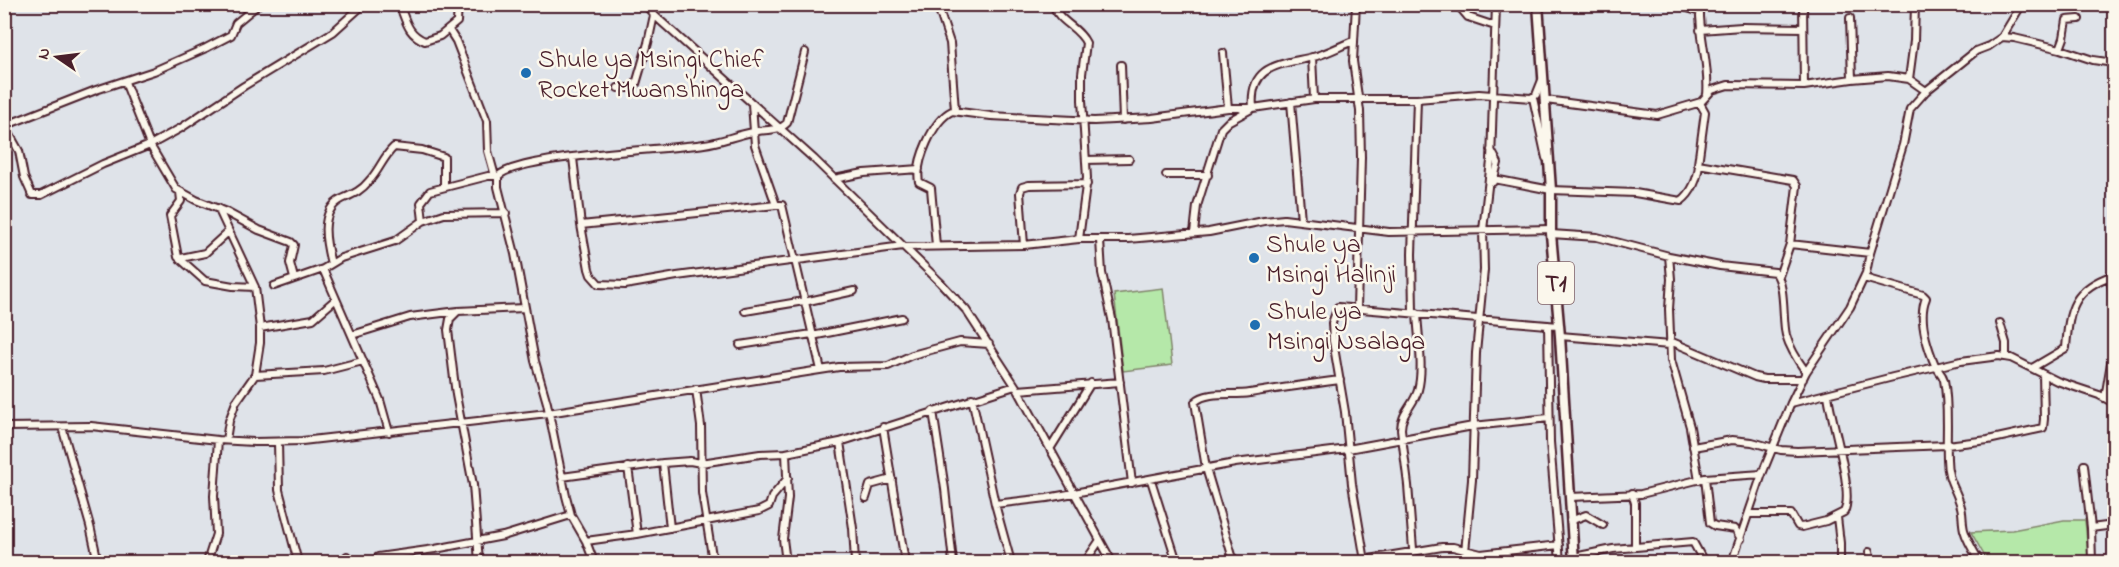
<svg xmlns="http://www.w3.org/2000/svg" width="2119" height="567" font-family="'Indie Flower',sans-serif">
<rect width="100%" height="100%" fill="#dfe3e9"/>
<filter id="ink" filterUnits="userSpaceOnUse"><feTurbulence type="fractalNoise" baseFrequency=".0167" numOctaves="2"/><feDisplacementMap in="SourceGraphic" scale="12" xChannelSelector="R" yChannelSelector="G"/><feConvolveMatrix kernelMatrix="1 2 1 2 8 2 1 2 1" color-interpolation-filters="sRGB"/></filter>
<g filter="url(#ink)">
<path fill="#b5e8a9" stroke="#80846a" stroke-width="1.5" d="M 1163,288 L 1172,365 L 1123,371 L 1114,294 Z
M 2064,520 L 2085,520 L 2089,562 L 1988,562 L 1971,532 L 2012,530 Z"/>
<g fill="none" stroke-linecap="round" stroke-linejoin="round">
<defs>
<path id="minor" d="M 399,4 C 406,20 407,34 425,41 L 440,36 L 457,22 L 458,4
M 645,4 L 654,15 L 814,159 L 940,282 L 966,310 L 1018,390 L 1112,562
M 937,4 L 950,43 L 955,110
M 1053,4 C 1058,22 1079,27 1086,43 L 1082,74 L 1082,100 L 1087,178 L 1079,239
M 1356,4 L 1353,61 L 1360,111 L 1361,157 L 1357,309
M 1457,4 L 1468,17 L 1495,26
M 1675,4 L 1700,12
M 1700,4 C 1698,35 1710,64 1707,95
M 1803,4 L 1804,86
M 1850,18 L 1852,79
M 449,30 L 456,41 L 487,121 L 488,151 L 495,176
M 1700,30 L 1742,27 L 1803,28
M 2002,37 L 2022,4
M 2060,49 L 2064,38 L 2067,20 L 2079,19
M 1223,53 L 1228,108
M 1312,57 L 1314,99
M 1121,65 L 1123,120
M 1909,79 L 1914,41 L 1915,4
M 125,82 L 150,145 L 176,189 L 196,200 L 226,212 L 259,230 L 291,242 L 294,245 L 290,263 L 294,278
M 618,88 L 632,88 L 636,84 L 648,43 L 654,15
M 1926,91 L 1976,51 L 1989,46 L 2002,37 L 2014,38 L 2060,49 L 2093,60 L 2114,63
M 1533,98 L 1546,158
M 1546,100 L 1657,115 L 1701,102 L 1712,90 L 1728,85 L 1804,86 L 1852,79 L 1888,76 L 1909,79 L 1926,91 L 1910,109 L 1903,145 L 1870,253 L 1866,273 L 1850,307 L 1806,372 L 1791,403 L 1762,474 L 1732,562
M 1291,102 L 1301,220
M 1700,103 L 1705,112 L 1698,164 L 1793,180 L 1797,186 L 1790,244 L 1779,276
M 752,104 L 755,145 L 776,205 L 782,205 L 821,370
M 4,126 L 96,90 L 154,71 L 206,48 L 231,35 L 236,23 L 259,4
M 5,126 L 19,151 L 24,177 L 32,195 L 41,195 L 103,164 L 150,145 L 181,128 L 244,86 L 333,32 L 364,4
M 1491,150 L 1498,163 L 1493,182
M 573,158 L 581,225 L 589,269 L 591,275 L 599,284 L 625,285 L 677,276 L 903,246
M 1086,160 L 1129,159
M 1166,175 L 1208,175
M 834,179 L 864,173 L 919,169
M 1494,179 L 1551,190 L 1635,193 L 1681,201 C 1692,193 1698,178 1699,164
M 180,192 L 181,201 L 170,216 L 178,257 L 205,281 L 233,286 L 255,287
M 218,208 L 255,287 L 260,328 L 260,343 L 255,375 L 236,402 L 229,421 L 226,440
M 423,221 L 444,214 L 506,213
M 581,225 L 776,205
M 1194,233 L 1197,206 L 1221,129 L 1229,121 L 1253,108 C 1249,64 1280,65 1313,57 C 1326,54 1340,46 1353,41
M 1551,234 L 1597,237 L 1669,256 L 1720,266 L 1775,272 C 1786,285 1782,318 1786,335 C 1790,349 1798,361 1806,372
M 1100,240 L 1102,273 L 1112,319 L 1132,483
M 1790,244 L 1870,253
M 1024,245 L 1020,193 L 1022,187 L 1029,185 L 1087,184
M 936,246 L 931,188 L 919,182 C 915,162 933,120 952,111 L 991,116 L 1094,121 L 1152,118 L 1228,108 L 1253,108 L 1314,99 L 1417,99 L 1479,94 L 1531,98 L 1536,95 L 1542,80
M 905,247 L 1024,245 L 1079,239 L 1128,239 L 1209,232 L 1264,221 L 1284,219 L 1389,232 L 1551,229
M 1669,256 L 1671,279 L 1669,309 L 1671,360 L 1690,427 L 1699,480
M 181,258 L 205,253 L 228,232
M 331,264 C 326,244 318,211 342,199 C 353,194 361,191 369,181 C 379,171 383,157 394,147 L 422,150 L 444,157 L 444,187
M 323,269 L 380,400 L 389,432
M 2110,276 L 2114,301
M 1864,278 L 1923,295 L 1926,298 C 1918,317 1927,346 1935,365 C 1938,371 1942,373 1944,380 C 1949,406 1946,433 1947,459 C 1947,481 1956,488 1961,507 C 1963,514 1962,522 1964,530 C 1967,541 1974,552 1980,562
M 274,286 L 323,269 L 341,258 L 395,241 L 423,221 L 421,203 L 430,191 L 488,176 L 498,176
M 804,302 L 854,291
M 458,311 L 450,319 L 448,330 L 456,395 L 473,485 L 479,562
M 745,311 L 804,301
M 1413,312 L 1412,254 L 1417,99
M 2000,323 L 2006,343 L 2006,356
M 1548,325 L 1550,442 L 1560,562
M 260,328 L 313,319 L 336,299
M 352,335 L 410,317 L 458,311 L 525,308
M 812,336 L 902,318
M 1560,336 L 1670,345
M 1670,341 L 1755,377 L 1764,379 L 1803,379
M 740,345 L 812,334
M 2032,368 L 2066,348 C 2069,309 2073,288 2114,275
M 255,375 L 324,371 L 363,361
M 696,389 L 701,426 L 702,493 L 713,562
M 1018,390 L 1120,382
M 972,398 L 995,504 L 1011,562
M 2105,398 L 2114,345
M 1791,403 L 1893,377 L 1961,361 L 1999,356 L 2011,358 L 2057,381 L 2099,395 L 2114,403
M 933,411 L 945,489 L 953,562
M 4,427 L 91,426 L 218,440 L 254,442 L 302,441 L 548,413 L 839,367 L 888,366 L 912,355 L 960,342 L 989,344
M 62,427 L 90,526 L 98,562
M 883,427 L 905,562
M 278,442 L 279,490 L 298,562
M 840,442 L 853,528 L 855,562
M 1693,447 L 1732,440 L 1752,442 L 1781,450 L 1797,451 L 1947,445 L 1988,440 L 2043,428 L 2044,419 L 2043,374
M 1050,449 L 1091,383
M 663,463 L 670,528
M 2084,465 L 2091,528 L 2092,562
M 628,467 L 637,534
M 562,477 L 663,463 L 690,461 L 701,463 L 760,454 L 786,453
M 1705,478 L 1710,523 L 1715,526 L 1735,529 L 1741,539
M 1151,480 L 1177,562
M 1632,493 L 1635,503 L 1635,547
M 1570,497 L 1641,494 L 1705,478 L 1762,474
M 866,498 L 870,485 L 892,479
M 995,504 L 1047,498 L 1235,463 L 1348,449 L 1473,426 L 1549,418
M 1749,514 L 1791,514 L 1798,526 L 1802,527 L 1826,521 L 1844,512 C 1855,491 1830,419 1828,394
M 1837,517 L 1840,543 L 1840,562
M 1570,521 L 1586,515 L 1603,525
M 2111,525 L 2111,497 L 2114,493
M 2091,528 L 2114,525
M 586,541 L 637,534 L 759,511 L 769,506 L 772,497 L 788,478
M 1869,552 L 1871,562
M 347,556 L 348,562
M 378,557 L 435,549 L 503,536 L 571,515
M 1574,557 L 1613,549 L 1693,542 L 1704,562
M 1365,561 L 1352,484 L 1345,412 L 1333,341 L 1332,323 L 1338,307 L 1559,326
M 207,562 L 216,534 L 214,496 L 218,440
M 594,562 L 586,541 L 571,515 L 566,496 L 547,403 L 535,361 L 515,254 L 498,187 L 498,176 C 521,155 665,150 704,144 C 721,142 736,135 753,132 C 765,129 778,132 787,123 L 805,52
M 786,562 L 783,539 L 788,498 L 786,453 L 840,442 L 1015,386
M 1085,562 L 1100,540
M 1234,562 L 1206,468 L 1195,402 C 1207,390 1234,396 1250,393 C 1280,388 1310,384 1340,380
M 1351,562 L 1442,547 L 1453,547 L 1481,554 L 1559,545
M 1414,562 L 1408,485 L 1401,429 C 1401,413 1414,405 1418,390 C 1424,368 1418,336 1417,313
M 1464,562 L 1472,480 L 1476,353 L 1484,270 L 1483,230 L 1491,161 L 1496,4"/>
<path id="highway" d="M 1538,4 L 1551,190 L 1551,234 L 1560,336 L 1574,562"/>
</defs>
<use href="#minor" stroke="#4a1f2b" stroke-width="10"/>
<use href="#highway" stroke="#4a1f2b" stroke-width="13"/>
<use href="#minor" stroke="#fbf7ec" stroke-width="6"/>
<use href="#highway" stroke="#fbf7ec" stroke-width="8"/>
</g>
</g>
<g fill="#1f6fb2" stroke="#fbf7ec" stroke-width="2">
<circle cx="526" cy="73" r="6"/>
<circle cx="1254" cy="258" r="6"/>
<circle cx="1255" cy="325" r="6"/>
</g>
<g text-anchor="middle" stroke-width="5" stroke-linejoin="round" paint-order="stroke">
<rect fill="#fbf7ec" stroke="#7f6065" stroke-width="1.5" x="1538" y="262" width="36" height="42" rx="4.5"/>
<g font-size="24" font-weight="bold" fill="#4a1f2b">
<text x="1556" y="291">T1</text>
</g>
<g font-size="26" fill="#4a1f2b" stroke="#fbf7ec" text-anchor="start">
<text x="538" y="67">Shule ya Msingi Chief<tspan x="538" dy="30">Rocket Mwanshinga</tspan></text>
<text x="1266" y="252">Shule ya<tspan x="1266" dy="30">Msingi Halinji</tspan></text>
<text x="1267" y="319">Shule ya<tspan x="1267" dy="30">Msingi Nsalaga</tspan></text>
</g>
</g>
<rect width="2119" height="567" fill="none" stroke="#fbf7ec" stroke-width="24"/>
<rect x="12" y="12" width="2095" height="543" fill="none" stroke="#4a1f2b" stroke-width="2" filter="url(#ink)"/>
<g transform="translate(57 57) rotate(284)" stroke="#fbf7ec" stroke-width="4.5" paint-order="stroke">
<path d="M0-4.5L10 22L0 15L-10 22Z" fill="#4a1f2b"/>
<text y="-9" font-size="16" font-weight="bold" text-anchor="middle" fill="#4a1f2b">N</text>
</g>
</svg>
